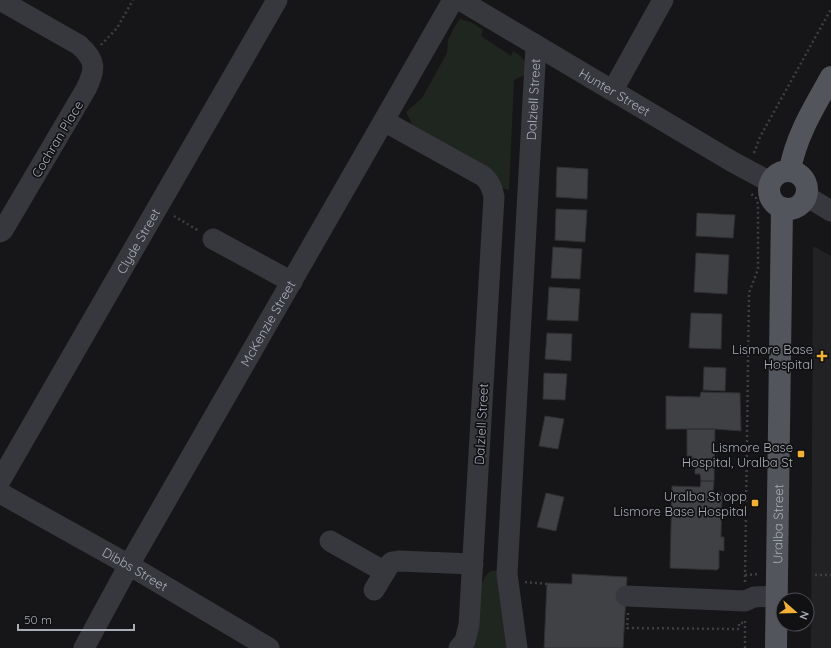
<svg xmlns="http://www.w3.org/2000/svg" width="831" height="648" font-family="Quicksand,sans-serif">
<rect width="100%" height="100%" fill="#161618"/>
<path fill="#222225" d="M 813,246 L 831,256 L 831,648 L 811,648 Z"/>
<path fill="#1e261f" d="M 460,19 L 471,22 L 483,30 L 481,36 L 511,56 L 513,51 C 522,56 527,62 529,73 L 514,80 L 509,190 L 502,188 L 414,128 L 406,112 L 422,98 L 447,53 L 448,40 L 455,26 Z
M 501,570 L 511,648 L 471,648 L 480,586 L 487,574 L 491,571 Z"/>
<path fill="#404145" stroke="#303034" d="M 557,167 L 588,169 L 587,199 L 556,197 Z
M 556,209 L 587,210 L 585,242 L 555,240 Z
M 697,213 L 735,215 L 733,238 L 696,236 Z
M 553,247 L 582,249 L 580,279 L 551,278 Z
M 696,253 L 729,255 L 727,294 L 694,292 Z
M 549,287 L 580,289 L 578,321 L 547,320 Z
M 691,313 L 722,314 L 721,349 L 689,348 Z
M 547,333 L 572,334 L 571,361 L 545,359 Z
M 704,367 L 726,368 L 725,391 L 703,390 Z
M 544,373 L 567,374 L 565,400 L 543,399 Z
M 701,392 L 740,393 L 741,431 L 715,429 L 666,429 L 666,396 L 700,397 Z
M 545,416 L 564,419 L 558,449 L 539,446 Z
M 687,429 L 715,429 L 714,481 L 701,481 L 700,474 L 695,474 L 695,466 L 692,466 L 692,456 L 687,456 Z
M 701,481 L 714,481 L 713,492 L 720,492 L 720,493 L 722,493 L 721,537 L 724,537 L 724,551 L 719,550 L 719,568 L 717,570 L 670,568 L 672,486 L 700,487 Z
M 546,493 L 564,497 L 556,531 L 537,527 Z
M 572,574 L 627,577 L 623,648 L 544,648 L 547,583 L 572,584 Z"/>
<g fill="none" stroke-linecap="round" stroke-linejoin="round">
<path stroke="#3d3f44" stroke-width="2.5" stroke-dasharray="2 3" stroke-linecap="butt" d="M 101,45 L 117,28 L 133,0
M 754,153 L 760,137 L 831,9
M 174,216 L 199,231
M 745,575 L 759,574
M 815,575 L 831,575
M 525,582 L 547,584
M 745,582 L 749,293 L 758,269 L 758,204 L 756,198 L 750,193
M 628,613 L 627,628 L 739,629 L 739,623 L 745,623
M 745,648 L 745,619"/>
<g stroke="#37383d" stroke-width="21">
<path d="M 0,0 L 79,45 C 96,60 96,69 86,89 L 3,230 L 0,232"/>
<path id="s1" d="M 460,0 L 731,161 L 770,182"/>
<path d="M 613,90 L 663,0"/>
<path d="M 384,121 L 483,176 C 490,182 492,188 494,197 L 469,625 L 465,641 L 459,648"/>
<path d="M 806,196 L 831,211"/>
<path d="M 213,239 L 292,282"/>
<path id="s2" d="M 0,481 L 277,0"/>
<path id="s3" d="M 0,493 L 129,565 L 269,648"/>
<path d="M 330,541 L 385,572"/>
<path d="M 374,590 L 389,565 L 392,562 L 398,561 L 473,564"/>
<path d="M 626,596 L 745,601 L 754,597 L 777,596"/>
<path id="s4" d="M 84,648 L 129,565 L 453,0"/>
<path id="s5" d="M 517,648 L 507,574 L 536,46"/>
</g>
<g stroke="#53555c" stroke-width="22">
<path d="M 790,170 C 796,136 814,107 831,77"/>
<circle cx="788" cy="190" r="19"/>
<path id="s6" d="M 776,648 L 782,208"/>
</g>
</g>
<g fill="#f2b134" stroke="#111113" stroke-width="1.5">
<path d="M820 350h4v4h4v4h-4v4h-4v-4h-4v-4h4z"/>
<rect x="797" y="450" width="8" height="8" rx="2"/>
<rect x="751" y="499" width="8" height="8" rx="2"/>
</g>
<g text-anchor="middle" stroke-width="3.5" stroke-linejoin="round" paint-order="stroke">
<g font-size="13" fill="#a8adb8" stroke="#111113">
<text dy="5" stroke="none"><textPath href="#s1" startOffset="180">Hunter Street</textPath></text>
<text dy="5" stroke="none"><textPath href="#s5" startOffset="550">Dalziell Street</textPath></text>
<text transform="translate(57 139) rotate(-59)" y="5">Cochran Place</text>
<text dy="5" stroke="none"><textPath href="#s2" startOffset="277">Clyde Street</textPath></text>
<text dy="5" stroke="none"><textPath href="#s4" startOffset="373">McKenzie Street</textPath></text>
<text transform="translate(481 424) rotate(-87)" y="5">Dalziell Street</text>
<text dy="5" stroke="none"><textPath href="#s6" startOffset="124">Uralba Street</textPath></text>
<text dy="5" stroke="none"><textPath href="#s3" startOffset="155">Dibbs Street</textPath></text>
</g>
<g font-size="13" fill="#a8adb8" stroke="#111113" text-anchor="end">
<text x="813" y="354">Lismore Base<tspan x="813" dy="15">Hospital</tspan></text>
<text x="793" y="452">Lismore Base<tspan x="793" dy="15">Hospital, Uralba St</tspan></text>
<text x="747" y="501">Uralba St opp<tspan x="747" dy="15">Lismore Base Hospital</tspan></text>
</g>
</g>
<g transform="translate(795 612) rotate(110)"><circle r="19" fill="#111113" stroke="#4d4f55"/>
<path d="M0-3L7 15L0 10L-7 15Z" fill="#f2b134"/>
<text y="-6" font-size="11" font-weight="bold" text-anchor="middle" fill="#a8adb8">N</text>
</g>
<path d="M18 624v6h116v-6" fill="none" stroke="#a8adb8" stroke-width="2"/>
<text x="24" y="624" font-size="12" fill="#a8adb8" stroke="#111113" stroke-width="3" paint-order="stroke">50 m</text>
</svg>
